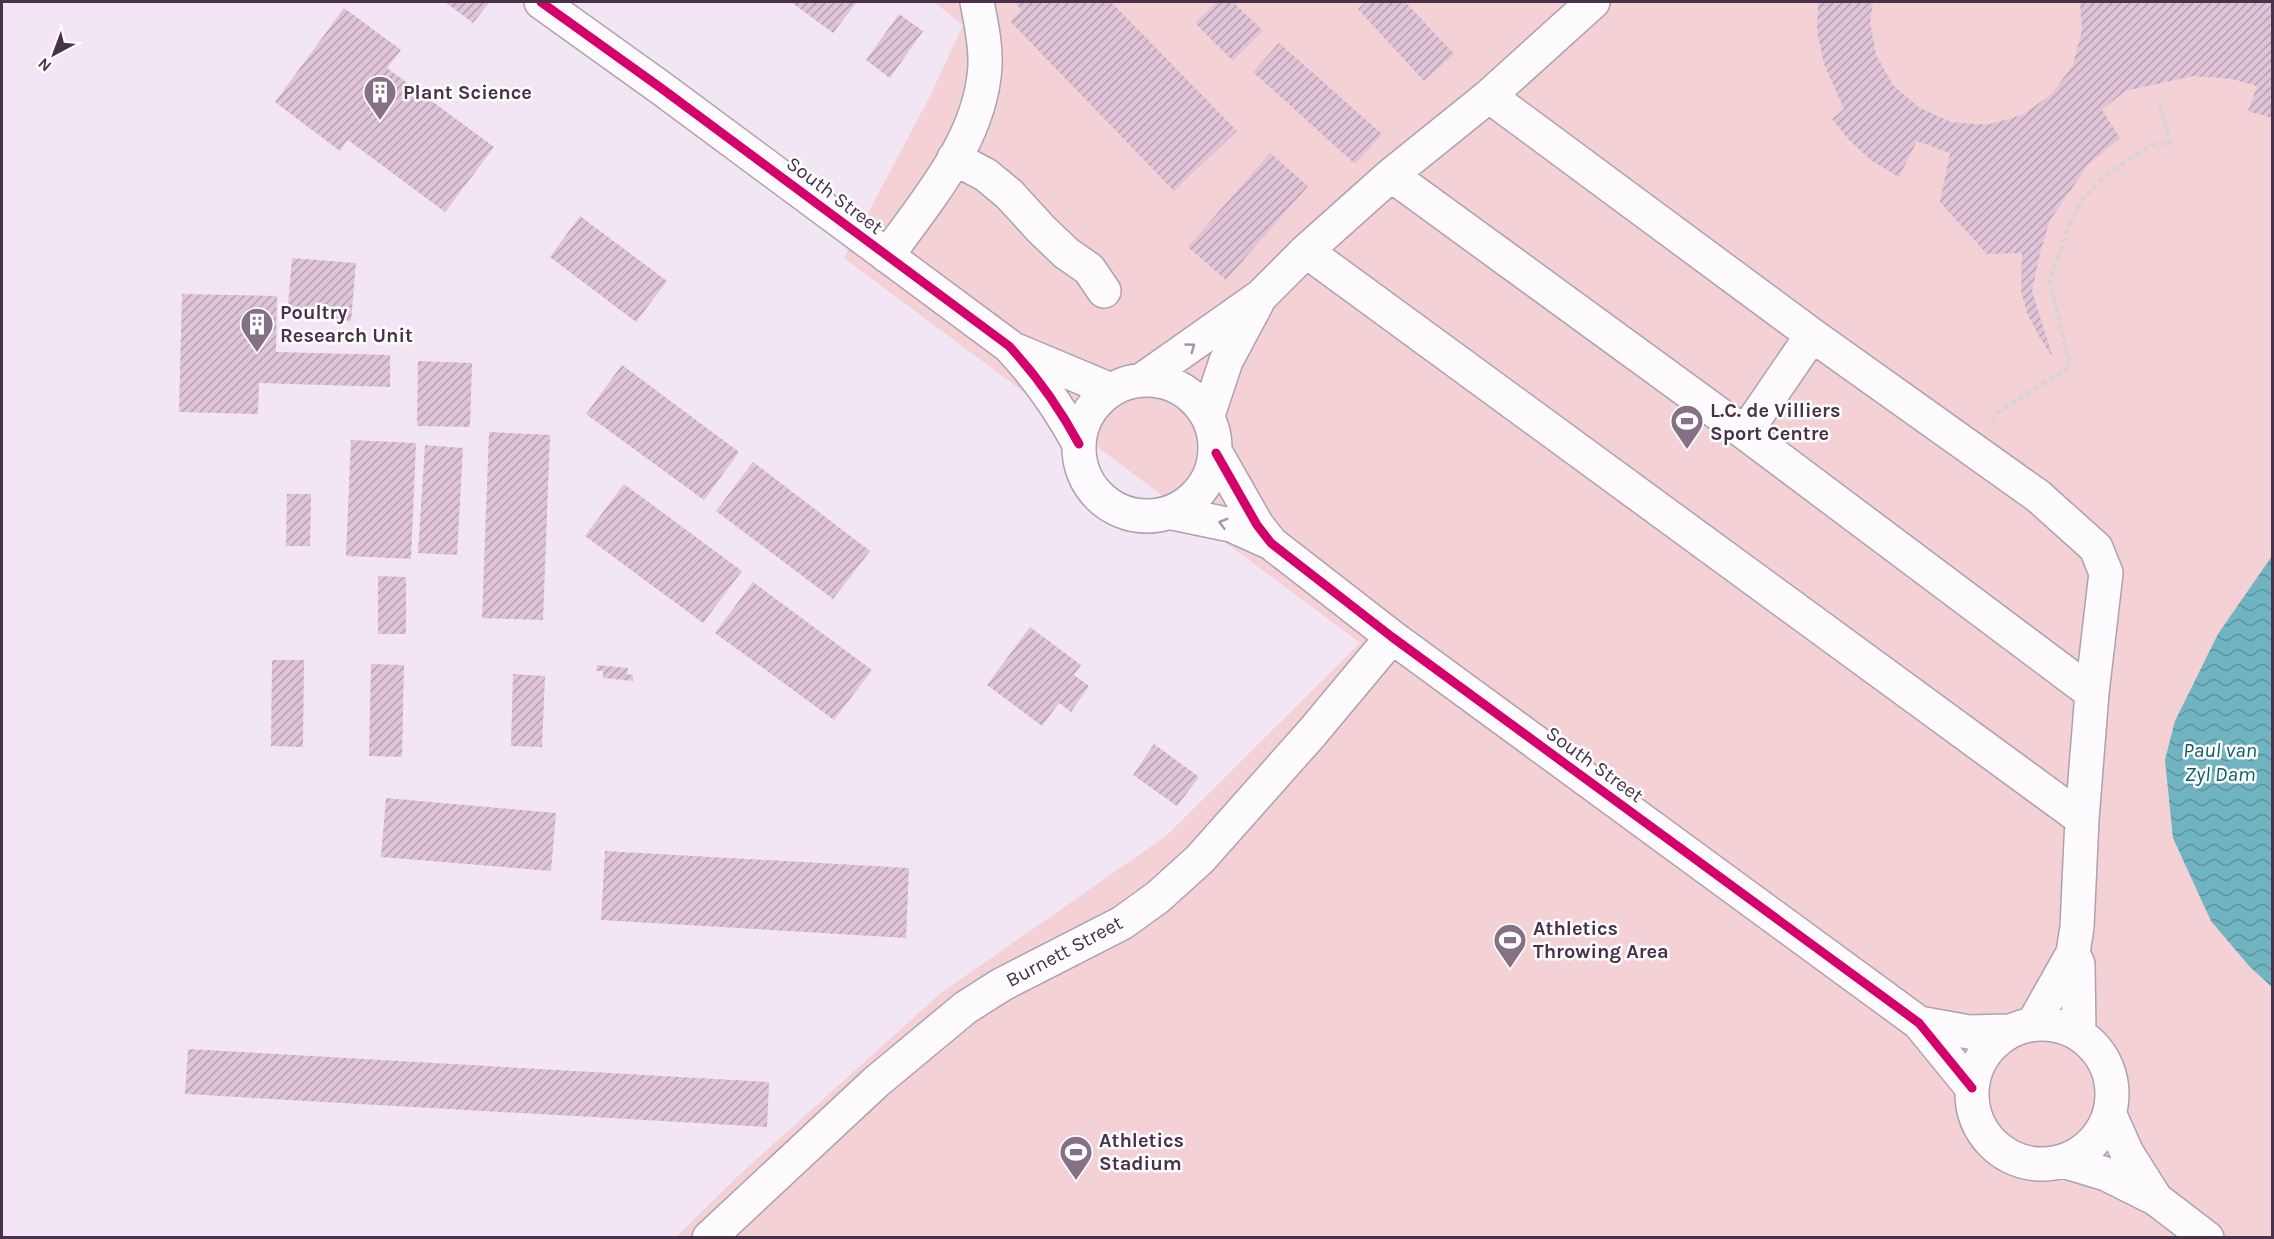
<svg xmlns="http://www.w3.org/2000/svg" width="2274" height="1239" font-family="Karla,sans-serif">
<defs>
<pattern id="water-waves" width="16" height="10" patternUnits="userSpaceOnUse" patternTransform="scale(1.5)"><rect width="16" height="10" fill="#6fb4c0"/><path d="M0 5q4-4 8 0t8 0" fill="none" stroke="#5d939e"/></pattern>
<pattern id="building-hatch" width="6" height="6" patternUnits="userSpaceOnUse" patternTransform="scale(1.5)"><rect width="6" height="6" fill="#dfc3d6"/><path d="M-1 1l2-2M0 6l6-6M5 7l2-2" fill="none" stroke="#b79fb0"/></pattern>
</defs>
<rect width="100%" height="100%" fill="#f3e6f4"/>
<path fill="#f3d1d4" d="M 934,2 L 2272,2 L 2272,1237 L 675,1238 L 739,1175 L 941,993 L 1166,836 L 1360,643 L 844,258 L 930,96 L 963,25 Z"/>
<path fill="url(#water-waves)" d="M 2272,556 L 2272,987 L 2250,967 L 2211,921 L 2173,838 L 2165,760 L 2175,721 L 2218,634 Z"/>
<path fill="url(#building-hatch)" d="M 445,2 L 490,2 L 473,23 Z
M 791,2 L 857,2 L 833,33 Z
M 1014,2 L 1111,2 L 1237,131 L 1174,191 L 1010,21 L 1022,10 Z
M 1217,2 L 1233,2 L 1263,31 L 1233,61 L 1195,23 Z
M 1366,2 L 1405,2 L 1454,54 L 1424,81 L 1358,9 Z
M 1818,2 L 1873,2 L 1870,22 L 1876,55 L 1893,85 L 1918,107 L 1951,122 L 1987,125 L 2022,115 L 2052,94 L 2073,65 L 2082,30 L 2080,2 L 2272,2 L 2272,118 L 2248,111 L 2257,86 L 2232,79 L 2193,76 L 2125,91 L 2102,110 L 2120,138 L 2088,165 L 2050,220 L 2040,253 L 2032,291 L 2053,358 L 2040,338 L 2027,313 L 2021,291 L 2022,253 L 1987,254 L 1940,202 L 1950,153 L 1917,141 L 1899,177 L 1872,161 L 1849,140 L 1832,119 L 1844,109 L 1824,64 L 1817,31 Z
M 344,8 L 401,50 L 387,68 L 494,147 L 445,212 L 348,140 L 340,151 L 275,102 Z
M 899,14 L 923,31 L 890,78 L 866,60 Z
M 1279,43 L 1382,134 L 1355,164 L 1253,72 Z
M 1270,153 L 1308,186 L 1226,280 L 1188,247 Z
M 580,216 L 667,281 L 636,322 L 550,257 Z
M 292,258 L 356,263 L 351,321 L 287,316 Z
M 182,294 L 277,296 L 276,352 L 390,355 L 390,387 L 259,383 L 258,414 L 179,412 Z
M 418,361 L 472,363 L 470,427 L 417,426 Z
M 622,365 L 739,452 L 704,500 L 586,414 Z
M 489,432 L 550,435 L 543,620 L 482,618 Z
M 351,440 L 416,443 L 411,559 L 346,556 Z
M 425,445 L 463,448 L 457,555 L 418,553 Z
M 753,462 L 870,551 L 833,599 L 716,511 Z
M 624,484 L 742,571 L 703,623 L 585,536 Z
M 287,494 L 311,494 L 310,546 L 286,546 Z
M 378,576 L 406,577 L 406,634 L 378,634 Z
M 753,582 L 872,670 L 834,720 L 715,633 Z
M 1030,627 L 1081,665 L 1074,675 L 1089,686 L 1071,712 L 1059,703 L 1042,726 L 987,685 Z
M 272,660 L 304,660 L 303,747 L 271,746 Z
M 371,664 L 404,665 L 402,757 L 369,756 Z
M 597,665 L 628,668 L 627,674 L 633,675 L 633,681 L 603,678 L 603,671 L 596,671 Z
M 513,674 L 545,676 L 542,747 L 511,746 Z
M 1154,744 L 1199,777 L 1177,806 L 1133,775 Z
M 386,798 L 556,813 L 551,871 L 381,857 Z
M 605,851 L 909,868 L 906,938 L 601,920 Z
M 188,1049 L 769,1082 L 767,1127 L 185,1094 Z"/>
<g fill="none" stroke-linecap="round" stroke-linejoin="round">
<defs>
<path id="minor" d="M 541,2 L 661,88 L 1009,346 C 1037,376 1059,407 1079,444
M 1489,96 L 1812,335 L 2038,496 L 2096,548 L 2106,573 L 2092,693 L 2082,819 L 2077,927 L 2073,953 L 2033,1024
M 954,158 L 986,175 L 1009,194 L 1041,229 L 1066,253 L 1089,269 L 1104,291
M 1391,175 L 1745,433 L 2092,693
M 1306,251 L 2082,819
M 887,256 C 927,200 981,139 985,66 C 986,44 981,23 977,2
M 1018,351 L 1111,390
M1079 448a68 68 0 1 1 136 0a68 68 0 1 1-136 0Z
M 1142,380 L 1261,296 L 1306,251 L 1391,175 L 1489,96 L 1593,2
M 1208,415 L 1226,361 L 1257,303
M 1745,433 L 1812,335
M 1216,453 L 1257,525 L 1271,543 L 1392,637 L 1919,1023 L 1972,1088
M 1173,513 L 1231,525 L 1271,543
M 2073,953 L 2078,964 L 2079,1034
M 1919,1023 L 1969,1032 L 2010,1031
M1972 1094a70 70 0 1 1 140 0a70 70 0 1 1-140 0Z
M 2110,1115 L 2127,1153 L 2156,1199
M 2063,1161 L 2106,1174 L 2156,1199 L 2207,1238
M 709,1238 L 876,1082 L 965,1008 L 1001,985 L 1122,923 L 1158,897 L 1200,859 L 1311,734 L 1392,637"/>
</defs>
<use href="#minor" stroke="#afa0b0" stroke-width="36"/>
<path stroke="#d8d3d8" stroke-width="4" stroke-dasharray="6 3" stroke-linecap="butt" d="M 1992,422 L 1998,412 L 2070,367 L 2050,281 L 2068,228 L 2082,200 L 2102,179 L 2123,163 L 2152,145 L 2170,143 L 2159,99"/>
<use href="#minor" stroke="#fdfbfd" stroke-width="33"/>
<defs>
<path id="cycleway" d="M 541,2 L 661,88 L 1009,346 C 1037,376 1059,407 1079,444
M 1216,453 L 1257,525 L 1271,543 L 1392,637 L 1919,1023 L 1972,1088"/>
</defs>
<use href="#cycleway" stroke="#fff" stroke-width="13"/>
<use href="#cycleway" stroke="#d6006c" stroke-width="9"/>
</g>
<defs><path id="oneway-chevron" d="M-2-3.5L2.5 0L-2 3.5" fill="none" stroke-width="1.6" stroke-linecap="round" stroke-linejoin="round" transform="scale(1.5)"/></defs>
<g stroke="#a496a4">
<use href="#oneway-chevron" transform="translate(1191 347) rotate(-36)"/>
<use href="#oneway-chevron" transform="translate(1223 523) rotate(-164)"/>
</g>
<defs>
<symbol id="building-pin" viewBox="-11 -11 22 30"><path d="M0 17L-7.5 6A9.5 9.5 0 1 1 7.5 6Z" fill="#857086" stroke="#fff"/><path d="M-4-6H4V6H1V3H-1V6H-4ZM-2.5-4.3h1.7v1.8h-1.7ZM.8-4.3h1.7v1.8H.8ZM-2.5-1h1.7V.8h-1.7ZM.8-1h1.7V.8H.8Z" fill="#fff"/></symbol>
<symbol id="stadium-pin" viewBox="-11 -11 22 30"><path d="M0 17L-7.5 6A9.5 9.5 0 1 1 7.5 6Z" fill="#857086" stroke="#fff"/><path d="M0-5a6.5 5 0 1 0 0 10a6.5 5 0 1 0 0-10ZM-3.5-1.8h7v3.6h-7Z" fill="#fff"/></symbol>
</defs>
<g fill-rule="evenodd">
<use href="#building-pin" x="361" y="73" width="38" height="52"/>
<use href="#building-pin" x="238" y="305" width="38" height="52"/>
<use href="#stadium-pin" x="1668" y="402" width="38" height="52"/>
<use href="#stadium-pin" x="1491" y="921" width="38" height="52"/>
<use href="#stadium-pin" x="1057" y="1133" width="38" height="52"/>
</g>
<g text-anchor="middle" stroke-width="5" stroke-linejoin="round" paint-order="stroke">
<g font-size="20" font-weight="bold" fill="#4a314b" stroke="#fff" text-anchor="start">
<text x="403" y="99">Plant Science</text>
<text x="280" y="319">Poultry<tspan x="280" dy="23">Research Unit</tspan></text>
<text x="1710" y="417">L.C. de Villiers<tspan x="1710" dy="23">Sport Centre</tspan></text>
<text x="1533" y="935">Athletics<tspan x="1533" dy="23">Throwing Area</tspan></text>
<text x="1099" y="1147">Athletics<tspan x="1099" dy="23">Stadium</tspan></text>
</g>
<g font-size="20" fill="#4a314b" stroke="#fff">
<text transform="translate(835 195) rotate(37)" y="7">South Street</text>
<text transform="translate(1595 764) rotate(36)" y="7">South Street</text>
<text transform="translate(1064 951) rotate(-28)" y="7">Burnett Street</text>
</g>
<g font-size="21" font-style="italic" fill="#086169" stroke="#fff">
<text x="2220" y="757">Paul van<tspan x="2220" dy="24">Zyl Dam</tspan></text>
</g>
</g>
<rect width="2274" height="1239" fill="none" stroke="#4a314b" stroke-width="6"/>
<g transform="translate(54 54) rotate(221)" stroke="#ffffff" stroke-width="4.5" paint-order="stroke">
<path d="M0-4.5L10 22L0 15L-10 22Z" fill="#4a314b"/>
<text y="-9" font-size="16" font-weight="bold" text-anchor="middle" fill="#4a314b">N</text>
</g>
</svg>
